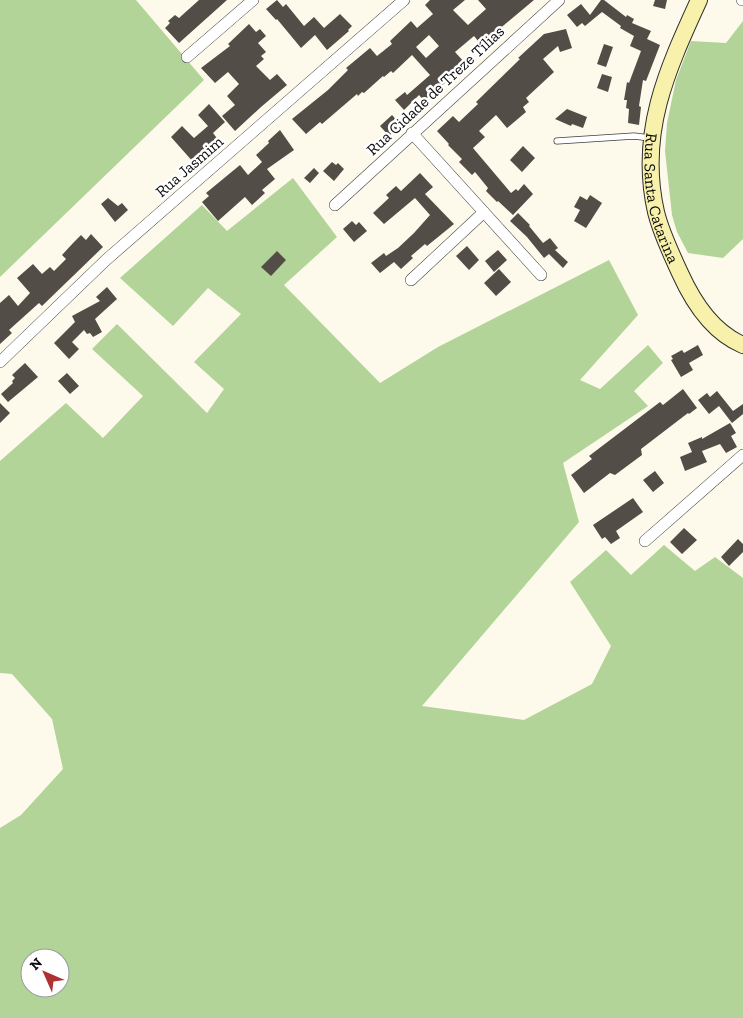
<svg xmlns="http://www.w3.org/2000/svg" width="743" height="1018" font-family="'Zilla Slab',serif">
<rect width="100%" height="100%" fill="#fdfaeb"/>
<path fill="#b2d498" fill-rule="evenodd" d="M 0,0 L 136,0 L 204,80 L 0,277 Z
M 743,21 L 743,239 L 723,258 L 688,253 L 677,232 L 672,215 L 665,151 L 667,123 L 676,80 L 691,41 L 726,43 Z
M 293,178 L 337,237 L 284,285 L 380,383 L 438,347 L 609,260 L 638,315 L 580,380 L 600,389 L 648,345 L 663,363 L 634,391 L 648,406 L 563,463 L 579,522 L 422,706 L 524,720 L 592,684 L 611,646 L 570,582 L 606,550 L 631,575 L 664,545 L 695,571 L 715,557 L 743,578 L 743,1018 L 0,1018 L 0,828 L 21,815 L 63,769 L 52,719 L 12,674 L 0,673 L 0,461 L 66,403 L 103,438 L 143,396 L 92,349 L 117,324 L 207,413 L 224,389 L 194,362 L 241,314 L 208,288 L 173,326 L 120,278 L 202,205 L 227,231 ZM 30,958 L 60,958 L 60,988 L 30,988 Z"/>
<path fill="#534d48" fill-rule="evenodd" d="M 199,0 L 227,0 L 179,43 L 165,28 L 170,23 L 168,21 L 175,15 L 179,18 Z
M 277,0 L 283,7 L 286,4 L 304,26 L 314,17 L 324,28 L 340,14 L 352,26 L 348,30 L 349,31 L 327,50 L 315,35 L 301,48 L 277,19 L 276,20 L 266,9 Z
M 430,0 L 465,0 L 453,10 L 468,25 L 486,9 L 478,0 L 534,0 L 491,36 L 493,38 L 483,47 L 474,36 L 455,52 L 465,63 L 452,73 L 454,75 L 424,101 L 419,95 L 404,110 L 395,100 L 405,92 L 407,95 L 430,75 L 412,55 L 393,73 L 391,71 L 384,77 L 383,76 L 364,93 L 362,92 L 358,96 L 357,94 L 322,124 L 320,122 L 306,134 L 292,119 L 328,90 L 348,70 L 346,68 L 370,48 L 377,56 L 392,44 L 390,41 L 411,21 L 417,28 L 433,14 L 425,5 ZM 429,35 L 439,46 L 426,58 L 416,47 Z
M 601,0 L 604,0 L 626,17 L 627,15 L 634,19 L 632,23 L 651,31 L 647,39 L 660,45 L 646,81 L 643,80 L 639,106 L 641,107 L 639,125 L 628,123 L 629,109 L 626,108 L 627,100 L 624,100 L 627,82 L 629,83 L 641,51 L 630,46 L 634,36 L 620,28 L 621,26 L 602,12 L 585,26 L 582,23 L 577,27 L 567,15 L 581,4 L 590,15 Z
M 655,0 L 667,0 L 665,9 L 653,6 Z
M 249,24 L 256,32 L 260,29 L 266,36 L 258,43 L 266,52 L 261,56 L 264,59 L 256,66 L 270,80 L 277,74 L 287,85 L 261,107 L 235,131 L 222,116 L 235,105 L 227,96 L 239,84 L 228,72 L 215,83 L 201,68 L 230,46 L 228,44 Z
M 566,29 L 572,48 L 560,52 L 558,46 L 543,59 L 554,72 L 526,98 L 529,102 L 523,107 L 526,112 L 507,128 L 496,115 L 479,131 L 485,137 L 473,148 L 511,193 L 516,189 L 518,191 L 524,184 L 533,194 L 513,215 L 498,201 L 497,202 L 486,191 L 488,188 L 475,172 L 472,175 L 459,162 L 462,159 L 448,145 L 449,144 L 437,131 L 453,116 L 459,122 L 478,104 L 476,102 L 520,59 L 518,58 L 544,34 Z
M 604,44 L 613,47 L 606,67 L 597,64 Z
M 602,74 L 612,77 L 608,92 L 597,88 Z
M 209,104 L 225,122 L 213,133 L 219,141 L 194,163 L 171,137 L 182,126 L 194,138 L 208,126 L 198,115 Z
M 567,109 L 587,117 L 583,128 L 572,124 L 571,126 L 555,119 Z
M 392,115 L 401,125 L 389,136 L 380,126 Z
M 280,130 L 294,150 L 267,169 L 275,179 L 262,190 L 265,193 L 252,205 L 245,197 L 218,221 L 202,202 L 209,196 L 206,193 L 240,165 L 248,175 L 262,162 L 256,155 L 269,143 L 268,141 Z
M 523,146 L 535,158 L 522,172 L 510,160 Z
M 332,162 L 336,165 L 338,163 L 344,169 L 334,181 L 323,171 Z
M 314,168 L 319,173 L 310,183 L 304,178 Z
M 420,173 L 433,187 L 425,194 L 454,224 L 427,246 L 425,244 L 411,256 L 413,258 L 401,269 L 394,262 L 380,273 L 371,263 L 384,253 L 386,256 L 398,248 L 414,233 L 430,215 L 415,198 L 384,224 L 373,213 L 389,198 L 386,195 L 396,186 L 401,191 Z
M 590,195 L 602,203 L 586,228 L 574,221 L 580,210 L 574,207 L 580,196 L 587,200 Z
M 108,198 L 118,206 L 122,203 L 128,210 L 115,222 L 101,204 Z
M 518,213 L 530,225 L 529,226 L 543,243 L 550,238 L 558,248 L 555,250 L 568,262 L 563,268 L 549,254 L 544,258 L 527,237 L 510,221 Z
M 352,221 L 356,225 L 359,222 L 367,231 L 354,242 L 343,229 Z
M 91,234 L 103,247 L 42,306 L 39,303 L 9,330 L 12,333 L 0,344 L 0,303 L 9,295 L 18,306 L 30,293 L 17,278 L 33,264 L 42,274 L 50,267 L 54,271 L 66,259 L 62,255 L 74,242 L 81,235 L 86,240 Z
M 467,246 L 479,260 L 469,270 L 456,256 Z
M 498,250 L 507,260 L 494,272 L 485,261 Z
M 277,251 L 286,260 L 271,276 L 261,267 Z
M 499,269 L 511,282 L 496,296 L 484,283 Z
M 107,287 L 117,299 L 95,319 L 102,332 L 93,337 L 90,333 L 87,334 L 84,330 L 72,342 L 79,349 L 69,359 L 54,343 L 75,322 L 72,316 L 100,301 L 96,297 Z
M 698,345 L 703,355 L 689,363 L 693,370 L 681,377 L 671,360 L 673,359 L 671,356 L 682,350 L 684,353 Z
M 25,363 L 38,377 L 8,402 L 1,394 L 13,383 L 12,381 L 15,378 L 12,375 Z
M 67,373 L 79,386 L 70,394 L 58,381 Z
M 683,389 L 697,408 L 689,414 L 688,413 L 641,449 L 642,455 L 615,475 L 610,473 L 584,493 L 571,475 L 592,459 L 589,456 L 660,402 L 663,405 Z
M 717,391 L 733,411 L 743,404 L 743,414 L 732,423 L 719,406 L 709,414 L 698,400 L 707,393 L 710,397 Z
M 0,403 L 10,413 L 0,423 Z
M 730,423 L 736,433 L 731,436 L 737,447 L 726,453 L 720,444 L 702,451 L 707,462 L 685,471 L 680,457 L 692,452 L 688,443 L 702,437 L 702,439 Z
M 655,471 L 664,483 L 653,492 L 643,480 Z
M 633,498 L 643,512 L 616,531 L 620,538 L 611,544 L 605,537 L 602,539 L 593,525 Z
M 684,528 L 697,540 L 682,554 L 670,542 Z
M 738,539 L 743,544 L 743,552 L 729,566 L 721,557 Z"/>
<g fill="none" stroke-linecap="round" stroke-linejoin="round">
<defs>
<path id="lane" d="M 557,141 L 634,136 L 650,138"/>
<path id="street" d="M 742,0 L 743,0
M 187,57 L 253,0
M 412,133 L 541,275
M 335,205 L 559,0
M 411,280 L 484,212
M 0,362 L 106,260 L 404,0
M 645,541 L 743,455"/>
<g id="secondary">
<path id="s1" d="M 699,0 C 667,70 638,133 656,212 C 661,233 671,253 680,273 C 693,302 712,332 743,345"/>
</g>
</defs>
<use href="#lane" stroke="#3e3e3e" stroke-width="7"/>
<use href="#street" stroke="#3e3e3e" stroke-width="12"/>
<use href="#secondary" stroke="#2d2d2d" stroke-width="18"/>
<use href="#lane" stroke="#fff" stroke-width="5.5"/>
<use href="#street" stroke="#fff" stroke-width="11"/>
<use href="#secondary" stroke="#f8f1ab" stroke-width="16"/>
</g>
<g text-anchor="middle" stroke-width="5" stroke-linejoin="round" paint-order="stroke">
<g font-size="16" fill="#0b0b0b" stroke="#fff">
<text transform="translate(435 90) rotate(-43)" y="6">Rua Cidade de Treze Tílias</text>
<text transform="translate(189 166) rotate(-41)" y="6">Rua Jasmim</text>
<text dy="6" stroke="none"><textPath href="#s1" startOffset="208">Rua Santa Catarina</textPath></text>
</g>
</g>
<g transform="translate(45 973) rotate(315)"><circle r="24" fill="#ffffff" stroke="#9d9d9d"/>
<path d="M0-4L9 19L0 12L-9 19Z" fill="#af2f33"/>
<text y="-8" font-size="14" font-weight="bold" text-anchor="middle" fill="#0b0b0b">N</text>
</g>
</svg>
